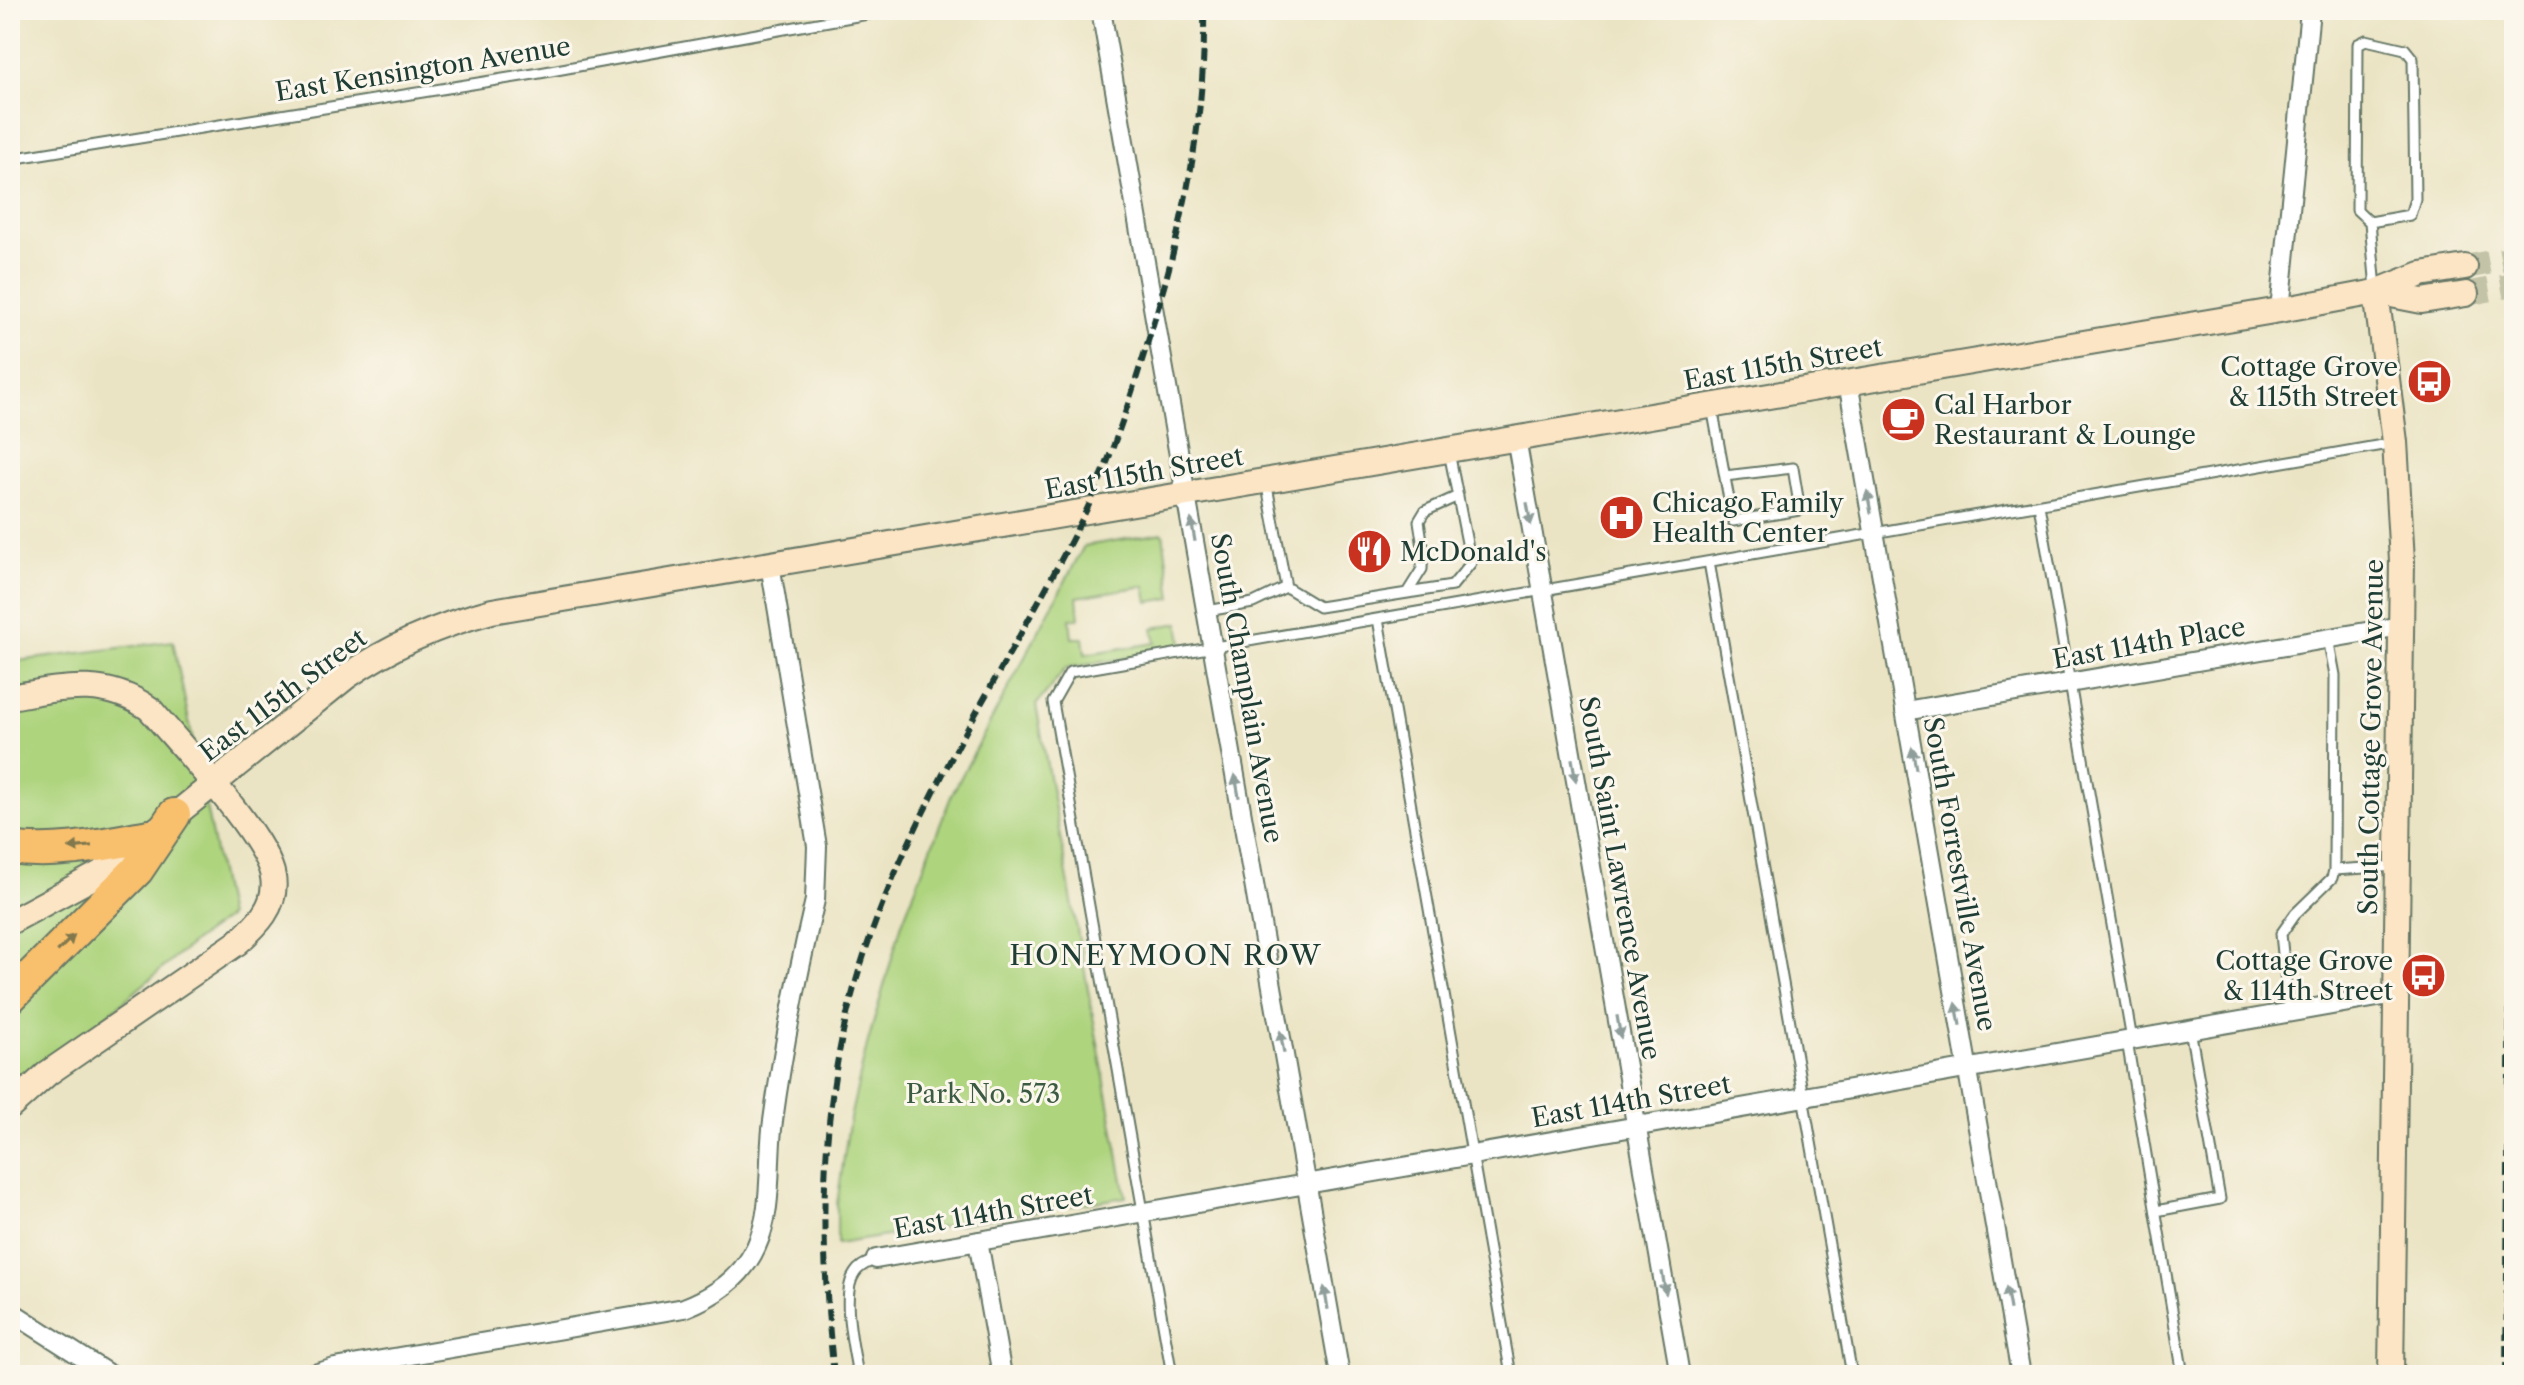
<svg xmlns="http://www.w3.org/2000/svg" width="2524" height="1385" font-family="'Libre Caslon Text',serif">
<rect width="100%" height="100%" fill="#fbf7ec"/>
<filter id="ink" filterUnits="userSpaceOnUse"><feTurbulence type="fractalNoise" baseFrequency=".0125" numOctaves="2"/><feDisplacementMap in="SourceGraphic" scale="16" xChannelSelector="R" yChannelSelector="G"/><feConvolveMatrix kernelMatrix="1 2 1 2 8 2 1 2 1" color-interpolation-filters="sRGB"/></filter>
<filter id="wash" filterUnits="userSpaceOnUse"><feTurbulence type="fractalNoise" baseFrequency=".006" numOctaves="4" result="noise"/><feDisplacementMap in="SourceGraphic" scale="32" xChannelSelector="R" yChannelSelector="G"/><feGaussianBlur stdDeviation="1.8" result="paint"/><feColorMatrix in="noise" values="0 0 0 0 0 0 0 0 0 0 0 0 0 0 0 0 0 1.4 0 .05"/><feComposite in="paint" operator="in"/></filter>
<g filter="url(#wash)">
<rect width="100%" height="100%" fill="#ebe4c4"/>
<path fill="#aed47e" stroke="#668859" stroke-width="2" d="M 1163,533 L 1172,598 L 1148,602 L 1145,586 L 1077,597 L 1079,618 L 1070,619 L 1072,638 L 1083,638 L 1085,654 L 1156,643 L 1153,628 L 1179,623 L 1183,649 L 1066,668 L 1036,705 L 1126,1197 L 837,1244 L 837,1204 L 849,1123 L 867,1045 L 902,923 L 952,794 L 1084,546 Z
M 173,641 L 228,917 L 196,940 L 10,1098 L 10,662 Z"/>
</g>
<g filter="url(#ink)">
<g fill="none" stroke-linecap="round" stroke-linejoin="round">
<path stroke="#c2c3a7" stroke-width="24" stroke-dasharray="24 12" stroke-linecap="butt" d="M 2465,267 L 2514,258
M 2466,294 L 2514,285"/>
<defs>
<path id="lane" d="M 10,159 L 534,74 L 890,10
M 2370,222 L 2410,215 L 2415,199 L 2413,59 L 2405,49 L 2366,40 L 2358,44 L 2357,210 L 2370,222 L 2376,289
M 1712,407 C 1719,445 1726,483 1733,521 L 1800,510 L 1793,468 L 1725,476
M 1266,481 L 1286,587 L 1319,607 L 1452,586 L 1471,563 L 1449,452
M 2039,505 L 2132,1040
M 1709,562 L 1852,1375
M 1407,593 L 1422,569 L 1423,547 L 1419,521 L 1425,511 L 1458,496
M 1207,611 L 1253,603 L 1286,587
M 1378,619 L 1511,1375
M 2334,870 L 2397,866
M 2289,1012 L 2281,934 L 2295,914 L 2332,878 L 2334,870 L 2335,675 L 2328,638
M 2127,1041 L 2183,1375
M 2156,1211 L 2220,1199 L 2190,1029
M 10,1330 L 18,1316
M 858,1375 C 854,1351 840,1293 855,1273 C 860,1265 868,1263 876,1259
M 1172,1375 L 1053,702 L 1070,672 L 2394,443"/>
<path id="street" d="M 1101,10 L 1340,1375
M 2280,310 L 2310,10
M 1848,382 L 2021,1375
M 1516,438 L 1680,1375
M 1905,711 L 2401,626
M 978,1241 L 1002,1375
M 876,1259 L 2395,994
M 10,1311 L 110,1375
M 311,1375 L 335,1368 L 684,1308 C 715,1296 742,1278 756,1247 C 774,1208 767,1162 773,1121 C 783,1046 798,973 815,900 L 817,846 L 770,564"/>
<path id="secondary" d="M 2376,292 L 2395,442 L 2402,561 L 2391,1375
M 2376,292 L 2422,301 L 2466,294
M 10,697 C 62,688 104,677 150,709 C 178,743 267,837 273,877 C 278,906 256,926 237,943 L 48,1073 L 10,1107
M 10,922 L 108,869 L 346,677 C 392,645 439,625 492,611 L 2280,310 L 2376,292 L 2421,274 L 2465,267"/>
<path id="highway" d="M 10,848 C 56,855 103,844 149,836
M 10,997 L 137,870 L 174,815"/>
</defs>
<use href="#lane" stroke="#676" stroke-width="13"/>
<use href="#street" stroke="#676" stroke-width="22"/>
<use href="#secondary" stroke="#676" stroke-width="28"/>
<use href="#highway" stroke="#676" stroke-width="36"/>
<use href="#lane" stroke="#fff" stroke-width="9"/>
<use href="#street" stroke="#fff" stroke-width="18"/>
<use href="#secondary" stroke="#fce5c4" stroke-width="24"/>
<use href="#highway" stroke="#f8bf6c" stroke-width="32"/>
<path stroke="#1f3d34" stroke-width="6" stroke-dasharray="12 6" stroke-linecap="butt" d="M 834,1375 C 819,1236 818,1109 858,974 C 908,808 1009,667 1085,513 C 1110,462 1128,405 1145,351 C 1180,239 1206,128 1204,10
M 2506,1375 L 2514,565"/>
</g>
<defs><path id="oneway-solid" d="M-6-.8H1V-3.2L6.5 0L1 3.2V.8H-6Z" transform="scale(2)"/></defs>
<g fill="#8f9e9a">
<use href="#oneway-solid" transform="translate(1869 502) rotate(-100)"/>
<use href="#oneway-solid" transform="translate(1529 514) rotate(80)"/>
<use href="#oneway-solid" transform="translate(1193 530) rotate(-100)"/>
<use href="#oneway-solid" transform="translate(1914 758) rotate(-100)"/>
<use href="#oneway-solid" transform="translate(1574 770) rotate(80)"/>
<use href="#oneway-solid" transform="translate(1237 786) rotate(-100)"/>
<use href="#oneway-solid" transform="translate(1958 1014) rotate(-100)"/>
<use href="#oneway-solid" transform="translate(1619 1027) rotate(80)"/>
<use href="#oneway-solid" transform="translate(1282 1042) rotate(-100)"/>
<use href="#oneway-solid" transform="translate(1664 1283) rotate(80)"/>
<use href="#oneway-solid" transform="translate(1326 1298) rotate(-100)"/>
<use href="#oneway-solid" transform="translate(2008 1298) rotate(-100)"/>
</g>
<g fill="#81784d">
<use href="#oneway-solid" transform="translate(80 847) rotate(174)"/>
<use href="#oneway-solid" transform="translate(66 943) rotate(-44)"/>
</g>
</g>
<defs>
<symbol id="bus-disc" viewBox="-11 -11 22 22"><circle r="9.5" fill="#c8321e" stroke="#fbf7ec"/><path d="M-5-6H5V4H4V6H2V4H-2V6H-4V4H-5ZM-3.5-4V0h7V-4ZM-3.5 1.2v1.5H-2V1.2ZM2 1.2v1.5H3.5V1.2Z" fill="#fff"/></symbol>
<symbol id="cafe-disc" viewBox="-11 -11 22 22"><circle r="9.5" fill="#c8321e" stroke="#fbf7ec"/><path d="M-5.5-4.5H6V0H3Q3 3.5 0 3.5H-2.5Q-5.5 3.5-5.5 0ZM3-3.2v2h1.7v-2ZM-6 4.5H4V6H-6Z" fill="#fff"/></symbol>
<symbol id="hospital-disc" viewBox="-11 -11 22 22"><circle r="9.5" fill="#c8321e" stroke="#fbf7ec"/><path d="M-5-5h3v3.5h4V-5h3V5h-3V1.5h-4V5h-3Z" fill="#fff"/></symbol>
<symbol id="restaurant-disc" viewBox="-11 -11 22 22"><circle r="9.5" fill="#c8321e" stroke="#fbf7ec"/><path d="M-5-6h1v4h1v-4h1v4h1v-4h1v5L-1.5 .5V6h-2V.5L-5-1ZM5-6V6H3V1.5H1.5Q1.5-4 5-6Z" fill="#fff"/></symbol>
</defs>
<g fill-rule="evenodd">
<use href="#bus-disc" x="2404" y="356" width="51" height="51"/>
<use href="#cafe-disc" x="1878" y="394" width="51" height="51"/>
<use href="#hospital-disc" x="1596" y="492" width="51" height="51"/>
<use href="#restaurant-disc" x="1344" y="526" width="51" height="51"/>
<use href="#bus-disc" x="2398" y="950" width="51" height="51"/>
</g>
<g text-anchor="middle" stroke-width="6" stroke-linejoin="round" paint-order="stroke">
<g font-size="26" fill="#1f3d34" stroke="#fbf7ec">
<text transform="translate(423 69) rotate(-9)" y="9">East Kensington Avenue</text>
<text transform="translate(1783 364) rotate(-10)" y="9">East 115th Street</text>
<text transform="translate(1144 473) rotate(-10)" y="9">East 115th Street</text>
<text transform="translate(2149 643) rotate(-10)" y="9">East 114th Place</text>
<text transform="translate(1247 688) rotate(80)" y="9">South Champlain Avenue</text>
<text transform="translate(283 695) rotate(-37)" y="9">East 115th Street</text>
<text transform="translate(2371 737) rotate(-89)" y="9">South Cottage Grove Avenue</text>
<text transform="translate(1960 874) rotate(80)" y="9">South Forrestville Avenue</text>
<text transform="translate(1620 878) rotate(80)" y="9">South Saint Lawrence Avenue</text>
<text transform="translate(1631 1101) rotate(-10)" y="9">East 114th Street</text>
<text transform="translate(993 1212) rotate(-10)" y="9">East 114th Street</text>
</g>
<g font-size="26" fill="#1f3d34" stroke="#fbf7ec" text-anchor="start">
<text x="2398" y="376" text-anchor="end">Cottage Grove<tspan x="2398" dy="30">&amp; 115th Street</tspan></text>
<text x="1934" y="414">Cal Harbor<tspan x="1934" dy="30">Restaurant &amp; Lounge</tspan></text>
<text x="1652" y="512">Chicago Family<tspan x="1652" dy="30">Health Center</tspan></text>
<text x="1400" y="561">McDonald's</text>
<text x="2393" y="970" text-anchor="end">Cottage Grove<tspan x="2393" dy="30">&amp; 114th Street</tspan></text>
</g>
<g font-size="26" fill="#3c5b43" stroke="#fbf7ec">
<text x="983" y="1103">Park No. 573</text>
</g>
<g font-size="28" letter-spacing="2" fill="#1f3d34" stroke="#fbf7ec">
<text x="1166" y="965">HONEYMOON ROW</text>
</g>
</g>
<rect width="2524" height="1385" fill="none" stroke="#fbf7ec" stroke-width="40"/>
</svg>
